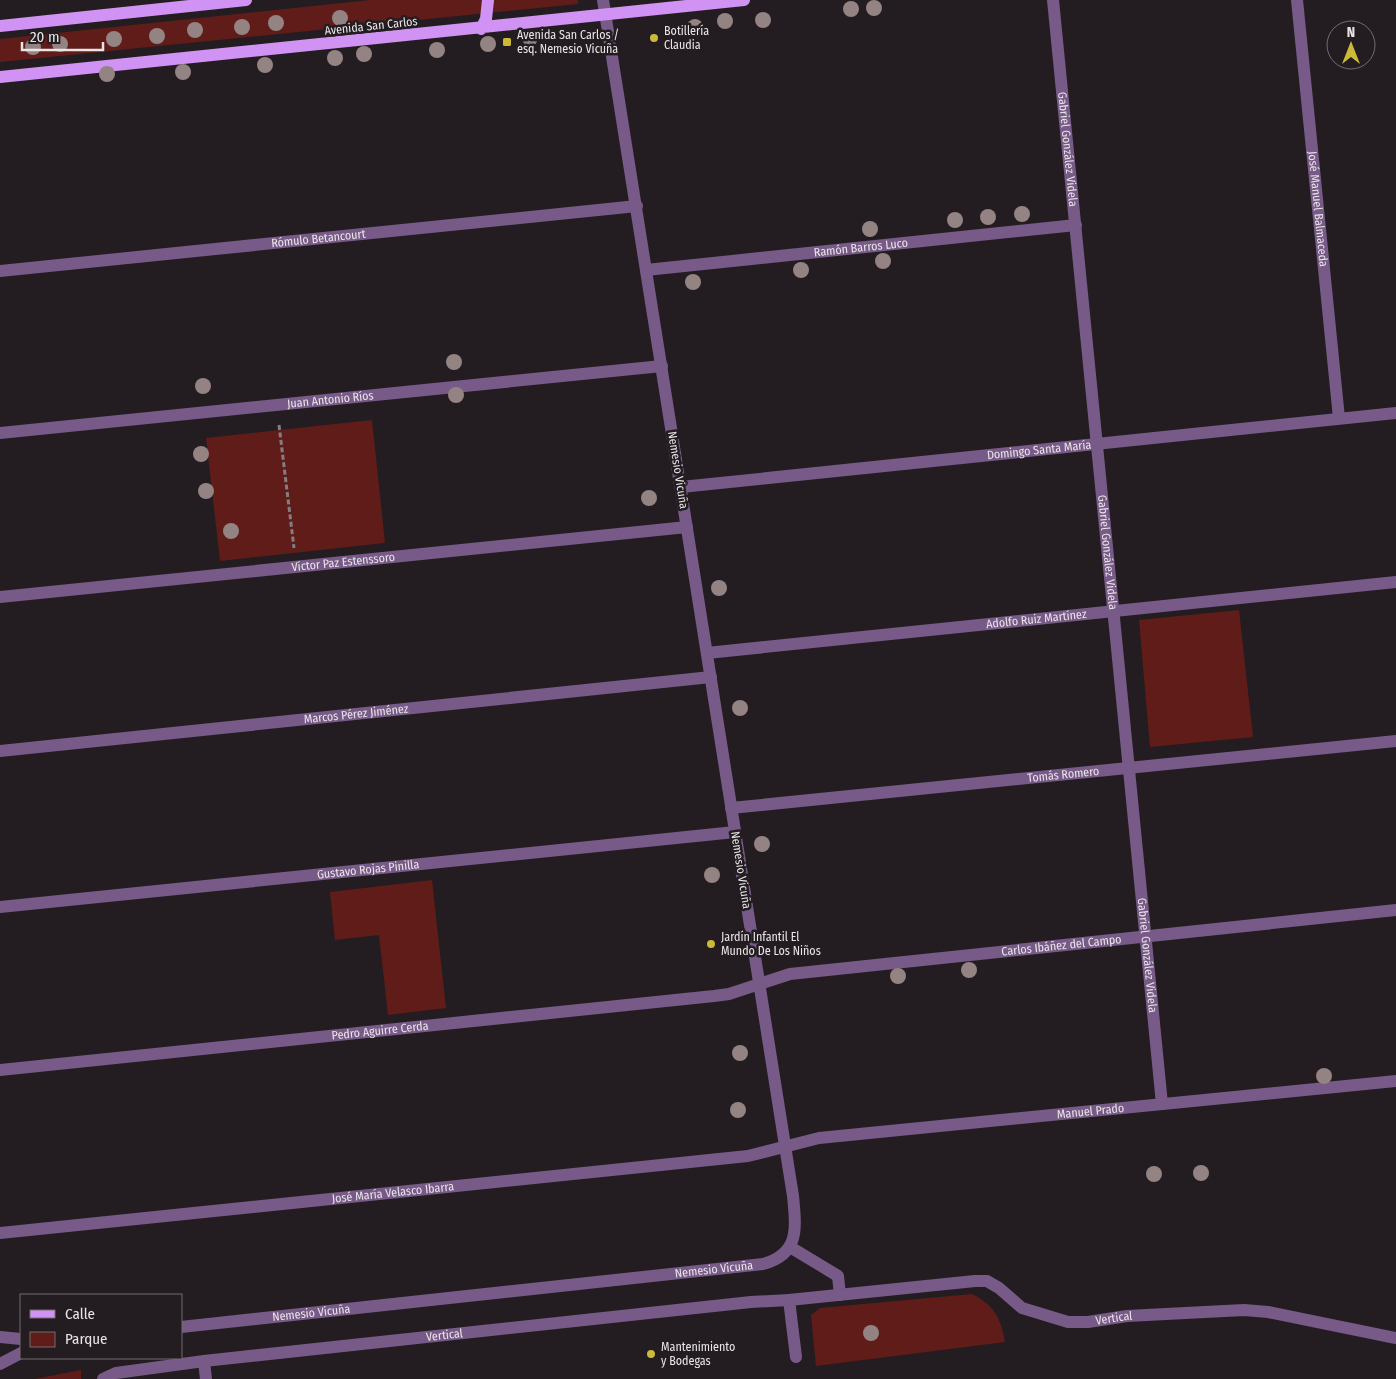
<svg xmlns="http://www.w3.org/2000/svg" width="1396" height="1379" font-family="'Fira Sans Condensed',sans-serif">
<rect width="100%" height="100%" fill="#231d21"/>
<path fill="#601c18" d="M 370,0 L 578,0 L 578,4 L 0,62 L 0,39 Z
M 372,420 L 385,543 L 220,561 L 206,438 Z
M 1239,610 L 1253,737 L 1150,747 L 1139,620 Z
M 432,880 L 446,1008 L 388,1015 L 379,935 L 335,940 L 330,892 Z
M 972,1294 C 994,1305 1001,1318 1005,1342 L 816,1366 L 811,1315 L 820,1308 Z
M 81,1370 L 81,1379 L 35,1379 Z"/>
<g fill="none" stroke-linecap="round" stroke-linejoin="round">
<path stroke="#837e81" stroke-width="3" stroke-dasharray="5 2.5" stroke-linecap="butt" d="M 279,425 L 294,548"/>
<g stroke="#775a87" stroke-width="12">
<path id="s1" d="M 1053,0 L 1162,1104"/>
<path id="s2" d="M 1297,0 L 1339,418"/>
<path id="s3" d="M 646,270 L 1076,225"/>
<path id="s4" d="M 0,271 L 637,206"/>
<path id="s5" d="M 0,433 L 662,366"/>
<path id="s6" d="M 681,487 L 1396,413"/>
<path id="s7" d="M 0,597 L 687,527"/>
<path id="s8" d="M 707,653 L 1396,582"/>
<path id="s9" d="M 0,751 L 711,677"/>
<path id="s10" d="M 731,808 L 1396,741"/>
<path id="s11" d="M 0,907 L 735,832"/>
<path id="s12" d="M 0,1070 L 714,996 L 729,994 L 790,974 L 1396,910"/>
<path id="s13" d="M 0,1233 L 748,1156 L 819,1138 L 1396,1081"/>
<path d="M 790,1247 L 838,1276 L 840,1295"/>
<path d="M 789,1300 L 796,1357"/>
<path id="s14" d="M 181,1327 L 763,1264 C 800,1254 796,1228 793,1196 L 603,0"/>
<path d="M 0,1337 L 21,1339"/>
<path d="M 204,1361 L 206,1379"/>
<path d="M 0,1364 L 21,1353"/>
<path id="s15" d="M 103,1379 L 116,1373 L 204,1361 L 751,1302 L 789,1300 L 975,1281 L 987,1281 L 999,1288 L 1022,1308 L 1068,1322 L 1088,1322 L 1127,1316 L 1244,1310 L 1268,1312 L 1396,1338"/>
</g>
<path stroke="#d193f3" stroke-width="12" d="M 0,26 L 246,0
M 481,29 L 486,19 L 488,0
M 0,77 L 744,0"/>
</g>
<g fill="#948383">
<circle cx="874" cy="8" r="8"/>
<circle cx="851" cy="9" r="8"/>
<circle cx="340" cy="18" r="8"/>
<circle cx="763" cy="20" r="8"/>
<circle cx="725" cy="21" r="8"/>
<circle cx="276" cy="23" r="8"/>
<circle cx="242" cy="27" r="8"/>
<circle cx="695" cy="27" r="8"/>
<circle cx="195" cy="30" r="8"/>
<circle cx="157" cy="36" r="8"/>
<circle cx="530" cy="38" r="8"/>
<circle cx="114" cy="39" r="8"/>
<circle cx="60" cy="44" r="8"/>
<circle cx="488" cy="44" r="8"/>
<circle cx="33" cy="47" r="8"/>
<circle cx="437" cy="50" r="8"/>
<circle cx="364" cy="54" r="8"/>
<circle cx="335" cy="58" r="8"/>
<circle cx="265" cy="65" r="8"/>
<circle cx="183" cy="72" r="8"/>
<circle cx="107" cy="74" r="8"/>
<circle cx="1022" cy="214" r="8"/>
<circle cx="988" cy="217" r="8"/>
<circle cx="955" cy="220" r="8"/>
<circle cx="870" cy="229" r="8"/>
<circle cx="883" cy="261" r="8"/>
<circle cx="801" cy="270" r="8"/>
<circle cx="693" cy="282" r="8"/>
<circle cx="454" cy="362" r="8"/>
<circle cx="203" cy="386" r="8"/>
<circle cx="456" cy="395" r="8"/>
<circle cx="201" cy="454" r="8"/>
<circle cx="206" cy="491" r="8"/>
<circle cx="649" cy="498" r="8"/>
<circle cx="231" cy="531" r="8"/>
<circle cx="719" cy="588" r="8"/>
<circle cx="740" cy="708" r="8"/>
<circle cx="762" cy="844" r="8"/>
<circle cx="712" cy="875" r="8"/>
<circle cx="969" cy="970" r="8"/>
<circle cx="898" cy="976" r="8"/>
<circle cx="740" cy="1053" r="8"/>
<circle cx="1324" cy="1076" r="8"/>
<circle cx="738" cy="1110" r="8"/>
<circle cx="1201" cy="1173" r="8"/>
<circle cx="1154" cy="1174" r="8"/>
<circle cx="871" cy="1333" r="8"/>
</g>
<g fill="#cdb938" stroke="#231d21" stroke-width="2">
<circle cx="654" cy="38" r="5"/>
<rect x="502" y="37" width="10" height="10" rx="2.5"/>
<circle cx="711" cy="944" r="5"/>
<circle cx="651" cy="1354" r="5"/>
</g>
<g text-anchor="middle" stroke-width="5" stroke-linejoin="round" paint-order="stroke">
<g font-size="12" fill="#e9e5e7" stroke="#231d21">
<text transform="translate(371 26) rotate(-6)" y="4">Avenida San Carlos</text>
<text dy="4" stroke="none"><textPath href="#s1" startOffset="150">Gabriel González Videla</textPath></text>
<text dy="4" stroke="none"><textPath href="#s2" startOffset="210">José Manuel Balmaceda</textPath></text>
<text dy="4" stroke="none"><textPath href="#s4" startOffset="320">Rómulo Betancourt</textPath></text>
<text dy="4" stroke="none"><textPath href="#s3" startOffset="216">Ramón Barros Luco</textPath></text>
<text dy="4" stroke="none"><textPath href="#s5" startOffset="332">Juan Antonio Ríos</textPath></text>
<text dy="4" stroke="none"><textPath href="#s6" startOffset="360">Domingo Santa María</textPath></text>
<text transform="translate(678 470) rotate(81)" y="4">Nemesio Vicuña</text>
<text dy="4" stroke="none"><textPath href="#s1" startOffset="555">Gabriel González Videla</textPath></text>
<text dy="4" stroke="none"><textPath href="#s7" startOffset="345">Víctor Paz Estenssoro</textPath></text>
<text dy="4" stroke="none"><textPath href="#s8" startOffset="331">Adolfo Ruiz Martínez</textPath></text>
<text dy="4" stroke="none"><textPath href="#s9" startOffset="358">Marcos Pérez Jiménez</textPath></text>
<text dy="4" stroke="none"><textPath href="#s10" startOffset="334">Tomás Romero</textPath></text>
<text dy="4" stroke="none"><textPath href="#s11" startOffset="370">Gustavo Rojas Pinilla</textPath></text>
<text transform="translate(741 870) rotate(81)" y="4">Nemesio Vicuña</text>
<text dy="4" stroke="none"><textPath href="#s12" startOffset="1070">Carlos Ibáñez del Campo</textPath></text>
<text dy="4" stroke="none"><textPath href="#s1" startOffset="960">Gabriel González Videla</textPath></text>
<text dy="4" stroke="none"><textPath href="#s12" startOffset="382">Pedro Aguirre Cerda</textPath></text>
<text dy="4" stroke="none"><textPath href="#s13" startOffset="1098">Manuel Prado</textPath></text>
<text dy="4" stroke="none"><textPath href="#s13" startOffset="395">José María Velasco Ibarra</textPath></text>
<text dy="4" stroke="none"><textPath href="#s14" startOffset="536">Nemesio Vicuña</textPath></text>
<text dy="4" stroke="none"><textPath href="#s14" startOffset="131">Nemesio Vicuña</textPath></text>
<text dy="4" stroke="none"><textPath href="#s15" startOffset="1029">Vertical</textPath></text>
<text dy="4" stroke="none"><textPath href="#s15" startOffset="345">Vertical</textPath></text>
</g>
<g font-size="12" fill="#e9e5e7" stroke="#231d21" text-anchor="start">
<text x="664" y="35">Botillería<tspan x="664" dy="14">Claudia</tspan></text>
<text x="517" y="39">Avenida San Carlos /<tspan x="517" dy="14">esq. Nemesio Vicuña</tspan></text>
<text x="721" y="941">Jardín Infantil El<tspan x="721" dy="14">Mundo De Los Niños</tspan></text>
<text x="661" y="1351">Mantenimiento<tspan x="661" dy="14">y Bodegas</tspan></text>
</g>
</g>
<rect x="20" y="1294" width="162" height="65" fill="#231d21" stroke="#726d70"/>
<rect x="30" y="1310" width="25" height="8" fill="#d193f3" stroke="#726d70"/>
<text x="65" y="1319" font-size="15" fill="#e9e5e7">Calle</text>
<rect x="30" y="1332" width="25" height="15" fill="#601c18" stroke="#726d70"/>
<text x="65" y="1344" font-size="15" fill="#e9e5e7">Parque</text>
<g transform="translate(1351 45)"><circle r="24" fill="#231d21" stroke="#726d70"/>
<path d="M0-4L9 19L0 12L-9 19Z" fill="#cdb938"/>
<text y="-8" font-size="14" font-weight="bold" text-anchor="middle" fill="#e9e5e7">N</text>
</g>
<path d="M22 42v8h81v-8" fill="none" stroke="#e9e5e7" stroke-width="2.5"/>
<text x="30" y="42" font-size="15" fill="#e9e5e7" stroke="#231d21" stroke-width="4" paint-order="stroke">20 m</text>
</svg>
